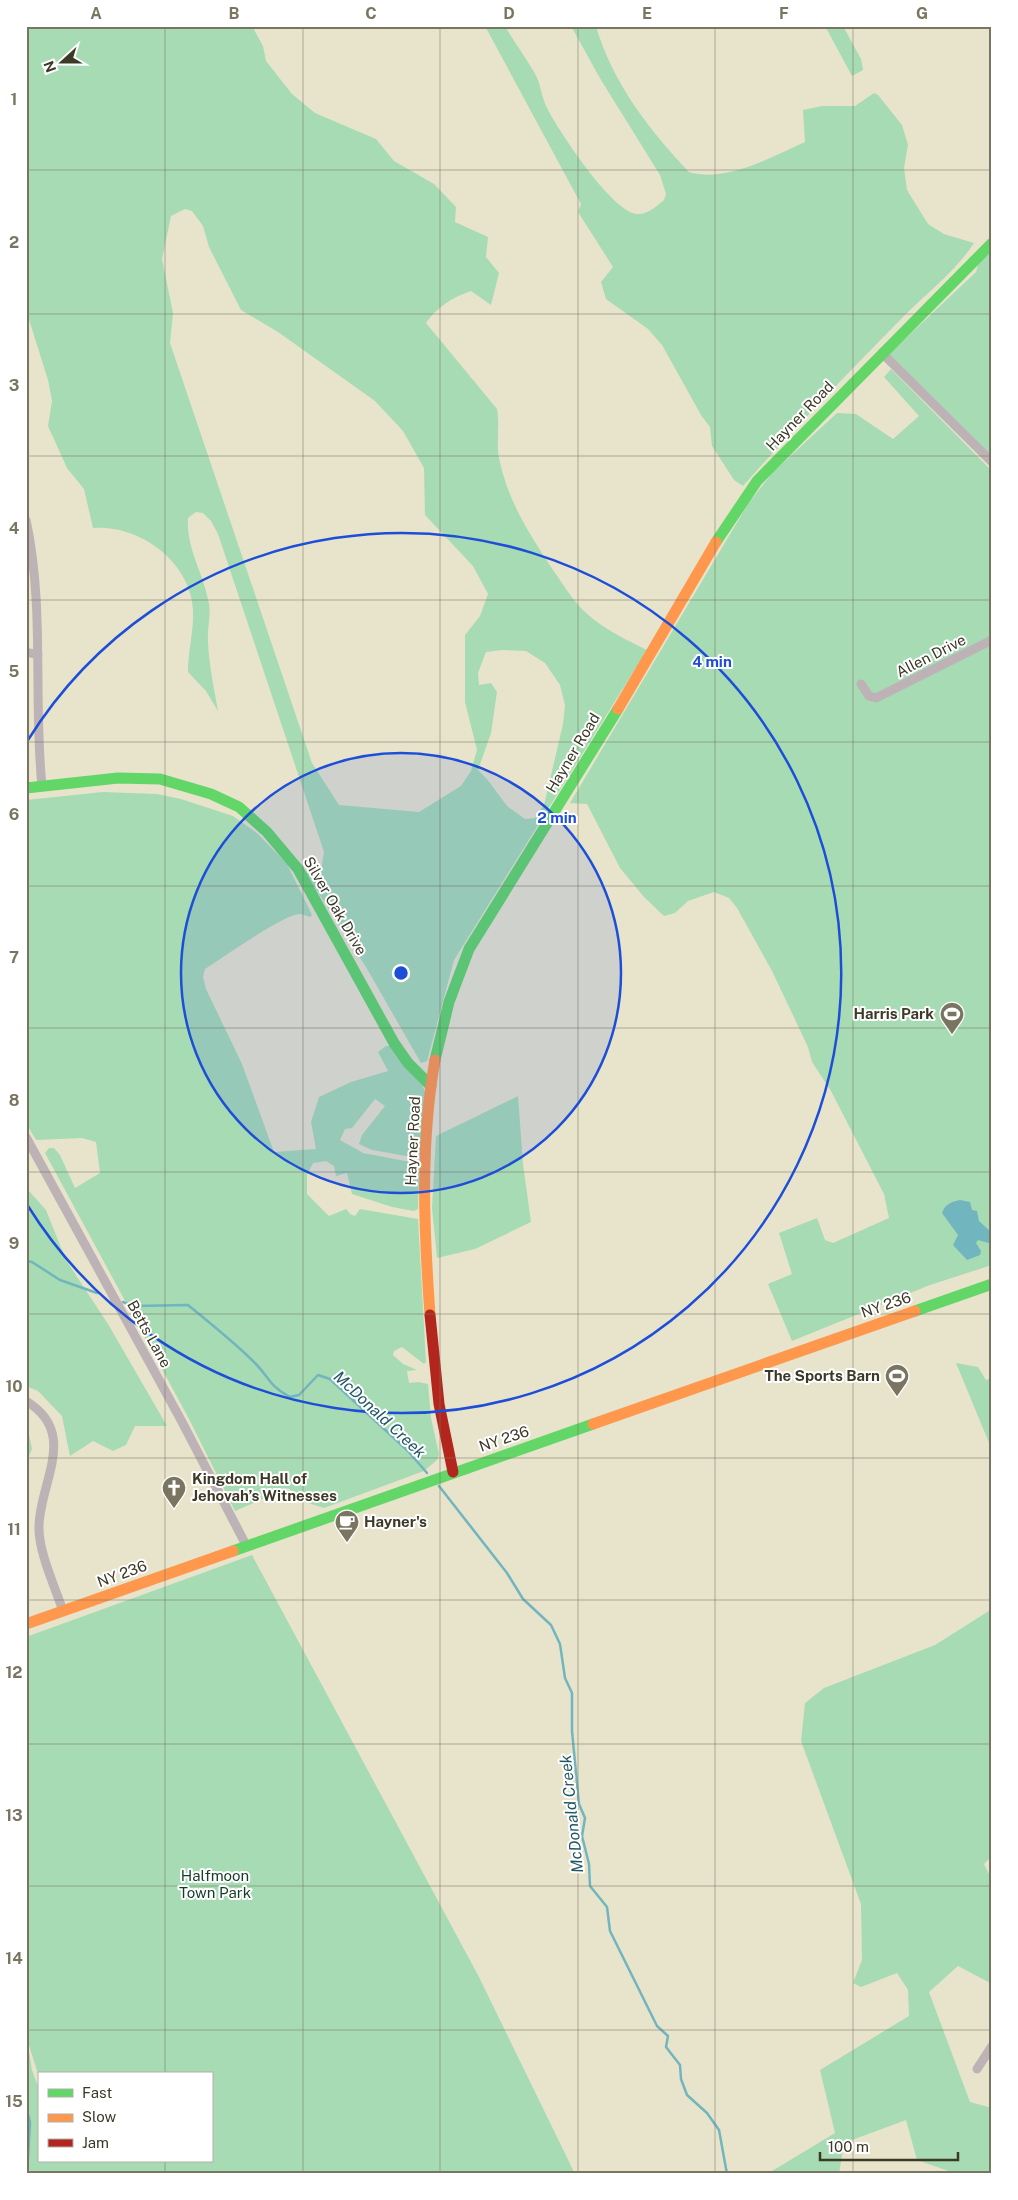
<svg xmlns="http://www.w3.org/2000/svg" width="1018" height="2200" font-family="'Public Sans',sans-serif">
<rect width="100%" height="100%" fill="#e8e4cc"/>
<path fill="#a7dbb3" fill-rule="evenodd" d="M 26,26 L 252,26 L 263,46 L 266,61 L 292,94 L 315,113 L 376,139 L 394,161 L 434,184 L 456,207 L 455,222 L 488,237 L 486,257 L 499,273 L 491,305 L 471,291 C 453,297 437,307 426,323 L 497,409 C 500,425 496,443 499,458 C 508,502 529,533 553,570 C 563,584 573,601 585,612 C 603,629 625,639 647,650 L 454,960 L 427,1061 L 421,1063 L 366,967 L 305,872 L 308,869 L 321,871 L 324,852 L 218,534 L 211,521 L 203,513 L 196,512 L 188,518 C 186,549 204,574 209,604 C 211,616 207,630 208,642 C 209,665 214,688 218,711 L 206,691 L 188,672 C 188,651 194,630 193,610 C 191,562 139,524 93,528 L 84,489 L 67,468 L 48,426 L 52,401 L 48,380 L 26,310 ZM 185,209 L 192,211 L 203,226 L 209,247 L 241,310 L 278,332 L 375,401 L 403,431 L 424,468 L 425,515 L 473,566 L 488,594 L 480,616 L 465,635 L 465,702 L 477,750 L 471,771 L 461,786 L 419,812 L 339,805 L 312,763 L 170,343 L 173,313 L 162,259 L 171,216 ZM 502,650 L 526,651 L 545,663 L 560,685 L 565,705 L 563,724 L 544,805 L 535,818 L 525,819 L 507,806 L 487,779 L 478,770 L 491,733 L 497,692 L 491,683 L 479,685 L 478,673 L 486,652 Z
M 485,26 L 505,26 C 514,42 525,56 534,72 C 541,83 541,96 547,108 C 558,130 614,215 638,214 C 648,214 657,206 664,200 L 666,194 L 660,175 L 601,80 L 571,26 L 596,26 C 612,82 650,131 689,172 C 725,183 772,157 805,142 L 803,110 L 822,106 L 855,106 L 874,93 L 878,95 L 902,125 L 908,145 L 904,168 L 907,190 L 928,224 L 944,234 L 974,243 C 955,272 930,290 906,314 C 850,371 795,427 743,486 L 734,480 L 712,446 L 710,427 L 701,415 L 662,345 L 648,329 L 606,299 L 601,282 L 613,267 L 578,212 L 581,204 Z
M 825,26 L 843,26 L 861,59 L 863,70 L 852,76 Z
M 992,250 L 992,456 L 889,354 L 976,272 L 979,261 Z
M 891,369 L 992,471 L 992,1265 L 930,1285 L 792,1341 L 768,1284 L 792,1274 L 779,1233 L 817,1218 L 825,1240 L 833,1243 L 889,1218 L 884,1194 L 831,1091 L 812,1062 L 808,1047 L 772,971 L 737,908 L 729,898 L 714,892 L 688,901 L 675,913 L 664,916 L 644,897 L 620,868 L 587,804 L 570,803 L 748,504 L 773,472 L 837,413 L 856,414 L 893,439 L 919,416 L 884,377 Z
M 103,792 L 157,794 L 181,799 L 233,816 L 258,834 L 287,864 L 312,915 L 310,917 C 307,916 303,914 299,914 C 281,916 224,957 205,969 L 203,977 L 206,989 L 242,1064 L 274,1152 L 316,1149 L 311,1122 L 319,1097 L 351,1082 L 388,1071 L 378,1052 L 386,1046 L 391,1046 L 421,1082 L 426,1094 L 420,1154 L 417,1158 L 372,1150 L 359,1144 L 362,1135 L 385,1106 L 375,1099 L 352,1128 L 345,1129 L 340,1140 L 363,1153 L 416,1163 L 419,1166 L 418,1209 L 414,1211 L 392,1207 L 352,1194 L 347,1173 L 336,1176 L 334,1166 L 326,1161 L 313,1163 L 307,1175 L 307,1194 L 329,1216 L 346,1209 L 350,1214 L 355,1216 L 360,1209 L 418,1219 L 426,1362 L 424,1364 L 402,1347 L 394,1351 L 393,1355 L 403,1364 L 417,1370 L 407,1371 L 409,1383 L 418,1382 L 428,1384 L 431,1418 L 439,1454 L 437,1460 L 424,1471 L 324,1508 L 305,1502 L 288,1488 L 235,1511 L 189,1419 L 45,1153 L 49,1148 L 54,1148 L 60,1155 L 75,1188 L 100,1173 L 96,1142 L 82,1138 L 36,1140 L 26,1123 L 26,800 Z
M 518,1096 L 523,1164 L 531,1222 L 475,1249 L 437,1258 L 432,1208 L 436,1136 Z
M 29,1191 L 46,1210 L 66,1260 L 108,1324 L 167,1426 L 135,1426 L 126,1445 L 113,1451 L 93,1441 L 70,1456 L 62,1416 L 38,1391 L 26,1386 L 26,1193 Z
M 956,1363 L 978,1367 L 986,1380 L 992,1378 L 992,1450 Z
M 26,1421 L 32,1449 L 26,1463 Z
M 252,1555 L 479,1977 L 575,2174 L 26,2174 L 26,1637 ZM 27,2039 L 39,2077 L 39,2074 L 211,2074 L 211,2161 L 39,2161 L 39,2089 L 32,2070 Z
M 992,1609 L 992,1856 L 984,1864 L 992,1880 L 992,1984 L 958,1966 L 929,1992 L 970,2102 L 992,2108 L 992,2174 L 957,2174 L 917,2160 L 906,2120 L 844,2143 L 839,2174 L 767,2174 L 835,2133 L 820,2070 L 909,2016 L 908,1990 L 897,1973 L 861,1987 L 853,1983 L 862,1960 L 861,1904 L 801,1741 L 805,1703 L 824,1688 L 935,1645 Z"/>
<path fill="#71b5bf" d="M 960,1200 L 970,1202 L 972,1210 L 977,1211 L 979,1221 L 992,1233 L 992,1244 L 978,1240 L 976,1243 L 981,1251 L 980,1255 L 967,1260 L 953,1245 L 958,1235 L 942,1213 C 945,1204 951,1202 960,1200 Z"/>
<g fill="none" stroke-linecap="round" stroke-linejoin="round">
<path stroke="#71b5bf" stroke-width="2.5" d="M 26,1261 L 32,1262 L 60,1280 L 97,1293
M 123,1302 L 133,1306 L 188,1305 C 211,1324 234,1342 255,1363 C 270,1378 269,1386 290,1397 L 299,1395 L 318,1375 L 330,1379 L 408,1451 L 427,1473
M 439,1486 L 507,1573 L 523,1599 L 551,1625 L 560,1644 L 565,1678 L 572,1693 L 572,1731 L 579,1804 L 585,1818 L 582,1836 L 589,1864 L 590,1886 L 607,1907 L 610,1931 L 657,2026 L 668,2036 L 666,2047 L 680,2065 L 681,2079 L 687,2095 L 707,2113 L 719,2130 L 727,2174
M 26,2107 L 30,2122 L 27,2174"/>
<path stroke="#bdb2b5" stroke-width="9" d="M 882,353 L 992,462
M 26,520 C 45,607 33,698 42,786
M 26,652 L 38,655
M 861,684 L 869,696 L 876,698 L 992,640
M 26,1137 L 181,1420 L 246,1545
M 26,1401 C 79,1433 40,1481 39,1526 C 38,1551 55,1587 63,1611
M 977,2069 L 992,2046"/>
<path stroke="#63d668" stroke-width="11" d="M 716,542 L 757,481 L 992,243
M 26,788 L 118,778 L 160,779 L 211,794 L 239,807 L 267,832 L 298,869 L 394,1043 L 408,1063 L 431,1086
M 435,1060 L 449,1002 L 469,949 L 618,709
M 915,1311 L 992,1284
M 233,1551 L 593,1424"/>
<path stroke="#ff974d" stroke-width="11" d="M 618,709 L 716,542
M 430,1315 C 424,1230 420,1144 435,1060
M 593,1424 L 915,1311
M 26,1624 L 233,1551"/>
<path stroke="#b3261e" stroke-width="11" d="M 430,1315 L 439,1404 L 453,1472"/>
</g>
<path fill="none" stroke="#797561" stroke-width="1" stroke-opacity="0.55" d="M 165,26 L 165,2074M 303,26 L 303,2174M 440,26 L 440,2174M 578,26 L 578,2174M 715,26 L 715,2174M 853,26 L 853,2174M 26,170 L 992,170M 26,314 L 992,314M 26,456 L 992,456M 26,600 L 992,600M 26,742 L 992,742M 26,886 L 992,886M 26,1028 L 992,1028M 26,1172 L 992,1172M 26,1314 L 992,1314M 26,1458 L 992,1458M 26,1600 L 992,1600M 26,1744 L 992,1744M 26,1886 L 992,1886M 26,2030 L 992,2030M 165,2161 L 165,2174"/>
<circle cx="401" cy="973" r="220" fill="#1d4ed8" fill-opacity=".12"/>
<g fill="none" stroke="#1d4ed8" stroke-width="2.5">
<circle cx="401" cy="973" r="220"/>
<path d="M28 740A440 440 0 1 1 28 1206"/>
</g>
<defs>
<symbol id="stadium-pin" viewBox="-11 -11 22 30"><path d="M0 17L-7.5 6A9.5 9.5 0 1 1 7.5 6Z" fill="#797561" stroke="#fff"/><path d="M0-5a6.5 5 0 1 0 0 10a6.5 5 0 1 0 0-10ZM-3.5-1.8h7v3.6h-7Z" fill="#fff"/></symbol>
<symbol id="church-pin" viewBox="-11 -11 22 30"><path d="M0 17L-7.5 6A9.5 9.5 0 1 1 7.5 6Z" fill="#797561" stroke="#fff"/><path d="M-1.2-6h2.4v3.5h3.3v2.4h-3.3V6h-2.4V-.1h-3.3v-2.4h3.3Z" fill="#fff"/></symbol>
<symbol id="cafe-pin" viewBox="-11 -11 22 30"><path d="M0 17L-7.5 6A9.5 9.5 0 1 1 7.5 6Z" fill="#797561" stroke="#fff"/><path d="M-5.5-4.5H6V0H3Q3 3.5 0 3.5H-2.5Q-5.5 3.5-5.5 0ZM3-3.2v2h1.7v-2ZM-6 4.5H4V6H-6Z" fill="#fff"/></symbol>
</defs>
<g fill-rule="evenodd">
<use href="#stadium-pin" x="938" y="1000" width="28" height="38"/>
<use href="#stadium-pin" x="883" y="1362" width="28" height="38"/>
<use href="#church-pin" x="160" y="1474" width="28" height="38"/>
<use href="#cafe-pin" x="333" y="1508" width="28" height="38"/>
</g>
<g text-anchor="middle" stroke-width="4" stroke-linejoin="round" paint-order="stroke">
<g font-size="15" fill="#3d3927" stroke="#fff">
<text transform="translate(800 416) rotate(-46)" y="5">Hayner Road</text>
<text transform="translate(931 656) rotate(-27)" y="5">Allen Drive</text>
<text transform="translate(573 753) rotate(-59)" y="5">Hayner Road</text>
<text transform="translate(335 906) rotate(60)" y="5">Silver Oak Drive</text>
<text transform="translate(413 1141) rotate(-87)" y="5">Hayner Road</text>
<text transform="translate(886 1305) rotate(-19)" y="5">NY 236</text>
<text transform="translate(149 1334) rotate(61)" y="5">Betts Lane</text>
<text transform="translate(504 1439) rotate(-19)" y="5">NY 236</text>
<text transform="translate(122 1574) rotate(-20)" y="5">NY 236</text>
</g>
<g font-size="15" font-weight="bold" fill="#3d3927" stroke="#fff" text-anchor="end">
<text x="934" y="1019">Harris Park</text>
<text x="880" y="1381">The Sports Barn</text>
<text x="192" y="1484" text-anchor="start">Kingdom Hall of<tspan x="192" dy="17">Jehovah’s Witnesses</tspan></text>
<text x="364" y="1527" text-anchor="start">Hayner's</text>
</g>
<g font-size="15" fill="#143e29" stroke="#fff">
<text x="215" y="1881">Halfmoon<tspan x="215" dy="17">Town Park</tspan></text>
</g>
<g font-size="16" font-style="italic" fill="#215765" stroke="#fff">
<text transform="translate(380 1414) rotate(43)" y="6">McDonald Creek</text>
<text transform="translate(571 1814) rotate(-96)" y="6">McDonald Creek</text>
</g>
</g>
<circle cx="401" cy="973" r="8" fill="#1d4ed8" stroke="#fff" stroke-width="2.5"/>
<g font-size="15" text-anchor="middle" font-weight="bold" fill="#1d4ed8" stroke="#fff" stroke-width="4" stroke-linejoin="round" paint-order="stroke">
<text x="712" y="667">4 min</text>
<text x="557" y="823">2 min</text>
</g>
<rect width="1018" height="2200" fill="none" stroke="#ffffff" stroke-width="55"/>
<rect x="38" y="2072" width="175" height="90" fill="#ffffff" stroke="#b1b0a9"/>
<rect x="48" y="2089" width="25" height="8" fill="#63d668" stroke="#b1b0a9"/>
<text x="82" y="2098" font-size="15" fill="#3d3927">Fast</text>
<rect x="48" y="2114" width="25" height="8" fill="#ff974d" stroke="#b1b0a9"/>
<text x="82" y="2122" font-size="15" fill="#3d3927">Slow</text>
<rect x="48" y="2139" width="25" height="8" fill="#b3261e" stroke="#b1b0a9"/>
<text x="82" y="2148" font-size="15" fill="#3d3927">Jam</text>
<g transform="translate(62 62) rotate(249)" stroke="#ffffff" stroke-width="4" paint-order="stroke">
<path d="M0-4L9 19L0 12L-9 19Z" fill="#3d3927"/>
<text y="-8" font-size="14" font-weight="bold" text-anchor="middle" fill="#3d3927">N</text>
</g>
<path d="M820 2152v8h138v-8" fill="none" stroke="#3d3927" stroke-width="2.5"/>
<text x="828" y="2152" font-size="15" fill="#3d3927" stroke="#ffffff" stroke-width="4" paint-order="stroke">100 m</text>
<rect x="28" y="28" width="962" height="2144" fill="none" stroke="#797561" stroke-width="2"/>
<g font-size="16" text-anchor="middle" font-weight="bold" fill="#797561">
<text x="96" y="19">A</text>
<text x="234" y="19">B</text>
<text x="371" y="19">C</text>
<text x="509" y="19">D</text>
<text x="647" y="19">E</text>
<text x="784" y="19">F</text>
<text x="922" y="19">G</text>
<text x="14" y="105">1</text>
<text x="14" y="248">2</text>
<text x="14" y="391">3</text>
<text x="14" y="534">4</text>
<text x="14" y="677">5</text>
<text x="14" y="820">6</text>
<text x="14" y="963">7</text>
<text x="14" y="1106">8</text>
<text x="14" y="1249">9</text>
<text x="14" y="1392">10</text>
<text x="14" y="1535">11</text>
<text x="14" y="1678">12</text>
<text x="14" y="1821">13</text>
<text x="14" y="1964">14</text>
<text x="14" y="2107">15</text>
</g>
</svg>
